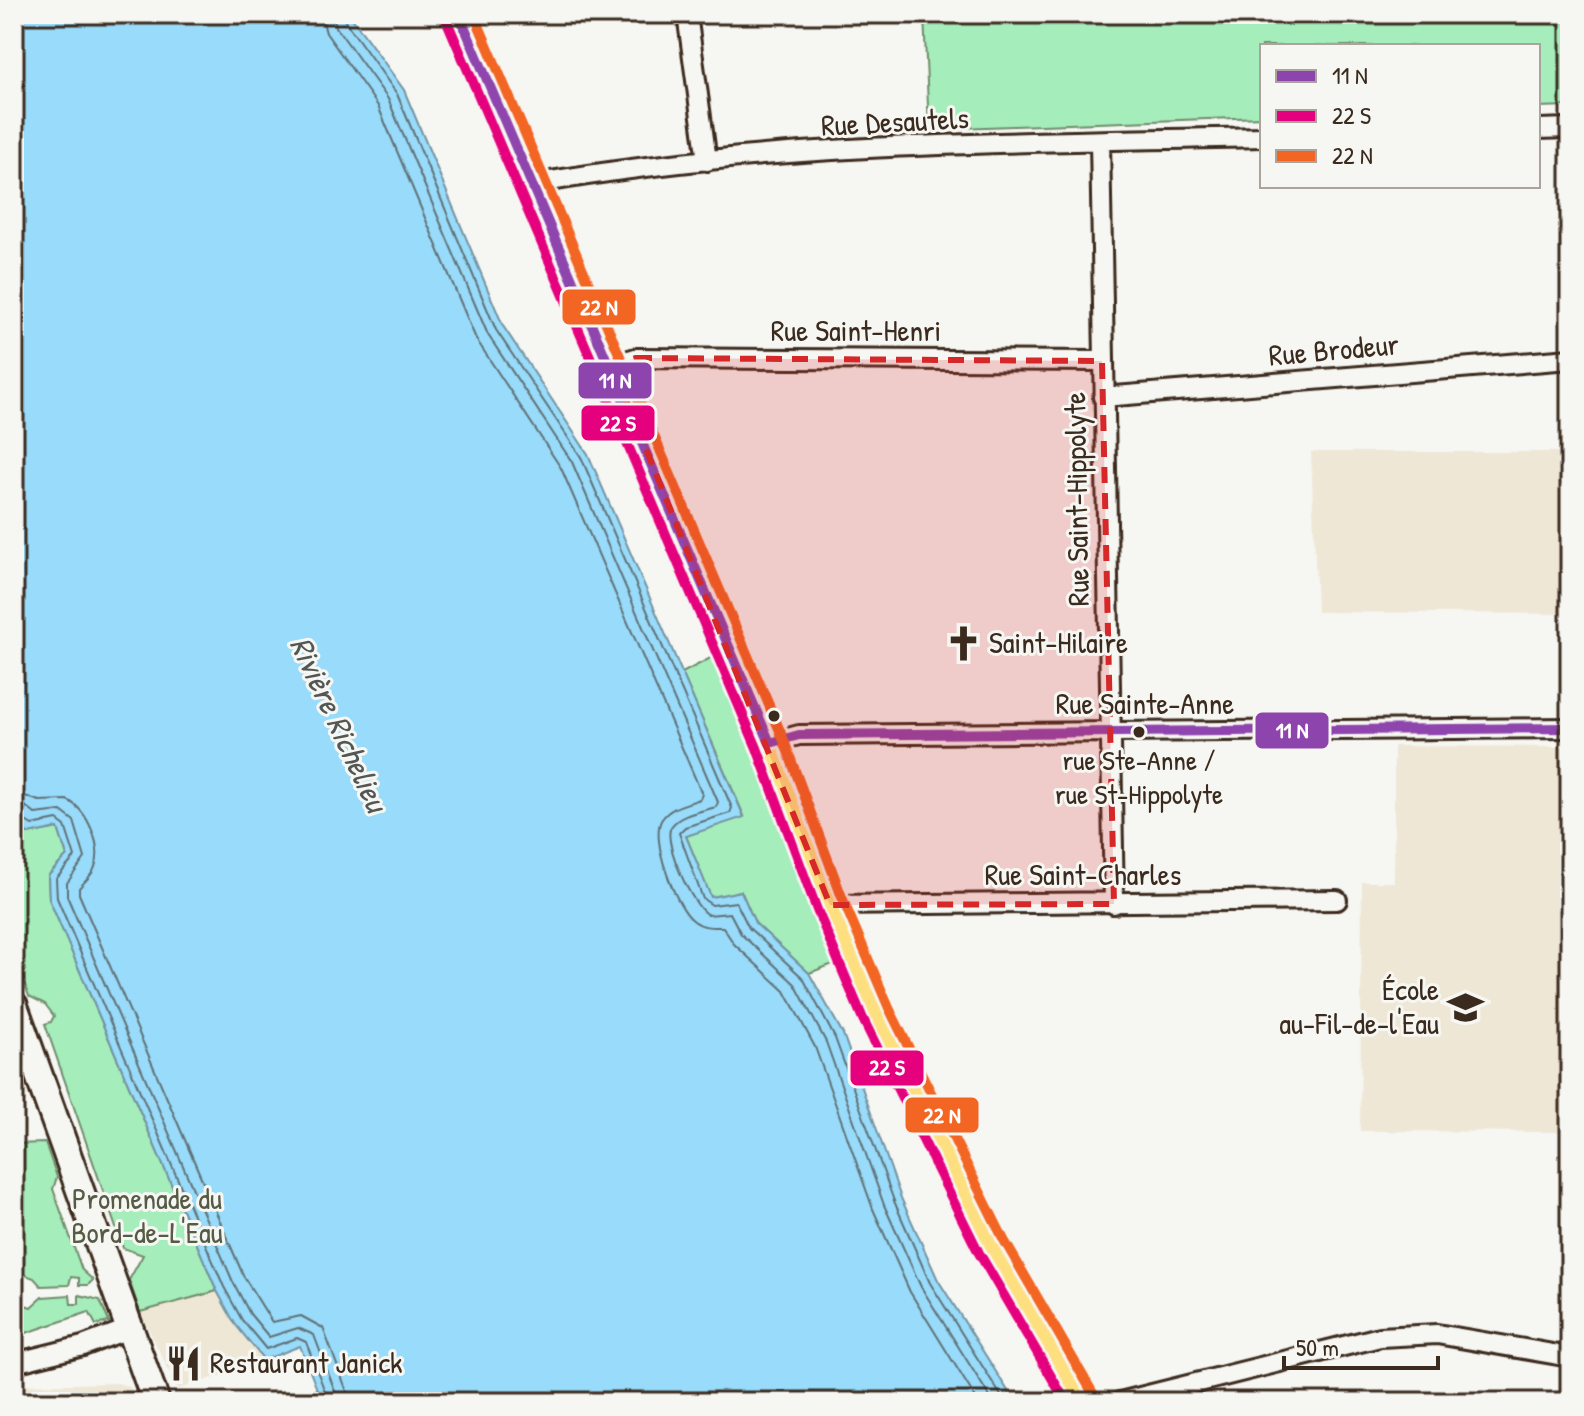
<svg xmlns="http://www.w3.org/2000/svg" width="1584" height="1416" font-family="'Patrick Hand',sans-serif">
<rect width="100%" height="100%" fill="#f6f6f2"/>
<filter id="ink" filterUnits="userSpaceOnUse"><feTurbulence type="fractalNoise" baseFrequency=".0125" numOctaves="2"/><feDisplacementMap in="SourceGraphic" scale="16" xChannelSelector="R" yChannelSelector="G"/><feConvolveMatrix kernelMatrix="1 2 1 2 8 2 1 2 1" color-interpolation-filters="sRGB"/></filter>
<g filter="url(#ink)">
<path fill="#efe7d6" d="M 1570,452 L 1570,614 L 1317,612 L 1311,452 Z
M 1394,746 L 1570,747 L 1570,1132 L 1360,1131 L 1362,882 L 1394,882 Z
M 217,1291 L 235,1324 L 265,1362 L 178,1389 L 140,1312 Z
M 118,1383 L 130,1387 L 140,1402 L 14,1402 L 14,1385 Z"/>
<path fill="#a5edbb" stroke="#708c6c" stroke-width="2" d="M 924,14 L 1570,14 L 1570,106 L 1538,107 L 1538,46 L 1262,46 L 1262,117 L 929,129 Z
M 724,651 L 844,960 L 809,973 L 755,923 L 741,891 L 711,898 L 686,836 L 744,816 L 682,673 Z
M 14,818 L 28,834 L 58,828 L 67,856 L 48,876 L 49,899 L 217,1291 L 140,1312 L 129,1280 L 143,1255 L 123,1248 L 45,1024 L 51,1022 L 54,1016 L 45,1004 L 29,996 L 14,955 Z
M 45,1143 L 57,1177 L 53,1189 L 82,1270 L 93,1280 L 88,1285 L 79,1285 L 79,1278 L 71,1277 L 69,1285 L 41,1286 L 34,1278 L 26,1275 L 14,1283 L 14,1144 Z
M 70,1295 L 71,1304 L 79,1304 L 79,1295 L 100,1300 L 109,1322 L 96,1325 L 89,1312 L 14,1337 L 14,1301 L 31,1307 L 42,1297 Z"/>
<path fill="#98dbfa" stroke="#7394a2" stroke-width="2" d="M 14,14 L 349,14 L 404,90 L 503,326 L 588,454 L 744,817 L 686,836 L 711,897 L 741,891 L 755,923 L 809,973 L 843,1034 L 901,1198 L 938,1280 L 1015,1402 L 322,1402 L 300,1346 L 264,1360 L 235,1324 L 217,1291 L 49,899 L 48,876 L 67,856 L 58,828 L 28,834 L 14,818 Z"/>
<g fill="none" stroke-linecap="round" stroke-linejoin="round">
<path stroke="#607176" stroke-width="2" d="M 321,14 L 326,33 L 378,106 L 476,339 L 561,468 L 702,794 L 700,799 C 687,804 671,806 662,819 C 649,837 676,909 694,921 C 703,928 713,927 723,927 L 734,944 L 785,991 L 815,1047 L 873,1209 L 910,1292 L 978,1402
M 333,14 L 336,27 L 388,99 L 488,335 L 572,462 L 718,802 L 716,807 C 703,811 679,814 671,827 C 662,841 693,908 708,915 L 730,913 L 741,934 L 795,984 L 826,1042 L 884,1205 L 921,1287 L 993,1402
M 343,14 L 345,21 L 397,94 L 496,330 L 581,457 L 732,808 L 730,813 L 685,827 L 679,833 L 703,899 L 712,905 L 736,902 L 749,928 L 803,978 L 835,1038 L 894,1201 L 930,1283 L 1005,1402
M 14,792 L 39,801 L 67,800 C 87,809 103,846 95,867 C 92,876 85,881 79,888 L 79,894 L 244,1277 L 272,1322 L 301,1316 L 323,1328 L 351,1402
M 14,804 L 24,805 L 35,814 L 61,811 L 74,821 L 85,858 L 67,883 L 67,896 L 233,1282 L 250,1314 L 269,1337 L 298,1328 L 314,1335 L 339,1402
M 14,814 L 32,825 L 57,820 L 65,826 L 75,857 L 56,879 L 57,898 L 224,1287 L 242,1320 L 266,1349 L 297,1338 L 306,1342 L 329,1402"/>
<defs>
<path id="minor" d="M 687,14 L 707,161
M 1538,129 L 1570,128
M 1100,141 L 1114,904
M 533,184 C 772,141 1020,143 1262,137
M 612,365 L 636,358 L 1102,361
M 1103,397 L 1570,359
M 770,743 L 799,735 L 1570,728
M 830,905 L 1337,900
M 14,1363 L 83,1346 L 128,1329
M 1120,1402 L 1380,1337 L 1437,1334 L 1570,1357"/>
<path id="secondary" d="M 14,1006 L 156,1402"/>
<path id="primary" d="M 459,14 L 770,743 L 830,905 L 876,1014 L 992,1247 L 1082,1402"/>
</defs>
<use href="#minor" stroke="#3b2a1e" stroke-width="24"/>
<use href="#secondary" stroke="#3b2a1e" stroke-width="32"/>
<use href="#primary" stroke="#3b2a1e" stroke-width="34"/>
<use href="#minor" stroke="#f6f6f2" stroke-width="18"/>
<use href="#secondary" stroke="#f6f6f2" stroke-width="26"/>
<use href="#primary" stroke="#fedf80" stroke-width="28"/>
<defs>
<path id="bus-1" d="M 459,14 L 770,743 L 799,735 L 1570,728"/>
<path id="bus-2" d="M 446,19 L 757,748 L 817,910 L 863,1019 L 979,1253 L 1066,1402"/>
<path id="bus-3" d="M 474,14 L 783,738 L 843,900 L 889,1008 L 1004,1240 L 1094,1395"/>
</defs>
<use href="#bus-1" stroke="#f6f6f2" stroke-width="16"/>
<use href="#bus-2" stroke="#f6f6f2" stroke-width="16"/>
<use href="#bus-3" stroke="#f6f6f2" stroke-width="16"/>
<use href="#bus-1" stroke="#8e44ad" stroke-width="10"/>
<use href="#bus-2" stroke="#e5007d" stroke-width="10"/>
<use href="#bus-3" stroke="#f26522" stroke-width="10"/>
</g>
</g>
<path fill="#d62828" fill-opacity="0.2" stroke="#d62828" stroke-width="6" stroke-dasharray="16 10" stroke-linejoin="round" d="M 636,358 L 1102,361 L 1114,904 L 830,905 L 612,365 Z"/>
<defs>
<symbol id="church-bare" viewBox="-9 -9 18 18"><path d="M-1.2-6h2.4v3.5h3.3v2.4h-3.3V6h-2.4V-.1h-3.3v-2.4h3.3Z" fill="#3b2a1e" stroke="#f6f6f2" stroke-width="2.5" paint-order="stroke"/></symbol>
<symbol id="school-bare" viewBox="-9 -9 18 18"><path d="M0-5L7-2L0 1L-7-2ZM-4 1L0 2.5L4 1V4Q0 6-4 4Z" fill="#3b2a1e" stroke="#f6f6f2" stroke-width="2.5" paint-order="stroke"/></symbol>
<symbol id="restaurant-bare" viewBox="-9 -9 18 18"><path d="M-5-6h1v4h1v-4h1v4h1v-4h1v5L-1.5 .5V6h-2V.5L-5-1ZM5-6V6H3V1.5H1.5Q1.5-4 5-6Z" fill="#3b2a1e" stroke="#f6f6f2" stroke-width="2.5" paint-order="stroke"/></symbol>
</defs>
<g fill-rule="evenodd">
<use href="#church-bare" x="938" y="618" width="51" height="51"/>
<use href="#school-bare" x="1440" y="982" width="51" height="51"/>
<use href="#restaurant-bare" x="158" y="1338" width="51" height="51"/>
</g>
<g fill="#3b2a1e" stroke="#f6f6f2" stroke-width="3">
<circle cx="774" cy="716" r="7"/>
<circle cx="1139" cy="732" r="7"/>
</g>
<g text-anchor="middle" stroke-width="6" stroke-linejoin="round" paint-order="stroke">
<g font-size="28" fill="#3b2a1e" stroke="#f6f6f2">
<text x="1139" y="770">rue Ste-Anne /<tspan x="1139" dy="34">rue St-Hippolyte</tspan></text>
</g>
<g font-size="30" fill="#3b2a1e" stroke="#f6f6f2">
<text transform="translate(895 122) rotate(-3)" y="10">Rue Desautels</text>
<text x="856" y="341">Rue Saint-Henri</text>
<text transform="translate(1334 350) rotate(-5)" y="10">Rue Brodeur</text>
<text transform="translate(1077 499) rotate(-91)" y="10">Rue Saint-Hippolyte</text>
<text x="1145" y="714">Rue Sainte-Anne</text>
<text x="1083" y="885">Rue Saint-Charles</text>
</g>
<g font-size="30" fill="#3b2a1e" stroke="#f6f6f2" text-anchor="start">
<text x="989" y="653">Saint-Hilaire</text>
<text x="1439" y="1000" text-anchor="end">École<tspan x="1439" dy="34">au-Fil-de-l'Eau</tspan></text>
<text x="210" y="1373">Restaurant Janick</text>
</g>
<g font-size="30" fill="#565b45" stroke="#f6f6f2">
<text x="147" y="1209">Promenade du<tspan x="147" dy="34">Bord-de-L'Eau</tspan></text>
</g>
<g font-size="32" font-style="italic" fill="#525655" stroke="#f6f6f2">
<text transform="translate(339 724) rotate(65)" y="11">Rivière Richelieu</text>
</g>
</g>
<g stroke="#f6f6f2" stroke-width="3">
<rect x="561" y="288" width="76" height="38" rx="8" fill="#f26522"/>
<rect x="577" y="361" width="76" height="39" rx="8" fill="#8e44ad"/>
<rect x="580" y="404" width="76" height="38" rx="8" fill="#e5007d"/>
<rect x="1254" y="711" width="76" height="39" rx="8" fill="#8e44ad"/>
<rect x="849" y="1049" width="76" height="38" rx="8" fill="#e5007d"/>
<rect x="904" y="1096" width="76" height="38" rx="8" fill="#f26522"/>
</g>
<g font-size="22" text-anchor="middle" font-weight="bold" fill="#fff">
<text x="599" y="315">22 N</text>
<text x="615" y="388">11 N</text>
<text x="618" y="431">22 S</text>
<text x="1292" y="738">11 N</text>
<text x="887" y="1075">22 S</text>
<text x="942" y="1123">22 N</text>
</g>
<rect width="1584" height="1416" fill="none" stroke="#f6f6f2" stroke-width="48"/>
<rect x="24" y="24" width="1536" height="1368" fill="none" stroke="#3b2a1e" stroke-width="3" filter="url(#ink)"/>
<rect x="1260" y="44" width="280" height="144" fill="#f6f6f2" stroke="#aba49d" stroke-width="2"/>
<rect x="1276" y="70" width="40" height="12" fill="#8e44ad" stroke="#aba49d" stroke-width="2"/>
<text x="1332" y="84" font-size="24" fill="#3b2a1e">11 N</text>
<rect x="1276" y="110" width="40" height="12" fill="#e5007d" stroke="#aba49d" stroke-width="2"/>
<text x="1332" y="124" font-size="24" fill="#3b2a1e">22 S</text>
<rect x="1276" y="150" width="40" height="12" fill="#f26522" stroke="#aba49d" stroke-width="2"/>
<text x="1332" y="164" font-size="24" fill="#3b2a1e">22 N</text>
<path d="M1284 1356v12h154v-12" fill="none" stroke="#3b2a1e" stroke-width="4"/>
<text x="1296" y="1356" font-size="24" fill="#3b2a1e" stroke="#f6f6f2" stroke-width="6" paint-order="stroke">50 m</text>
</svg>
